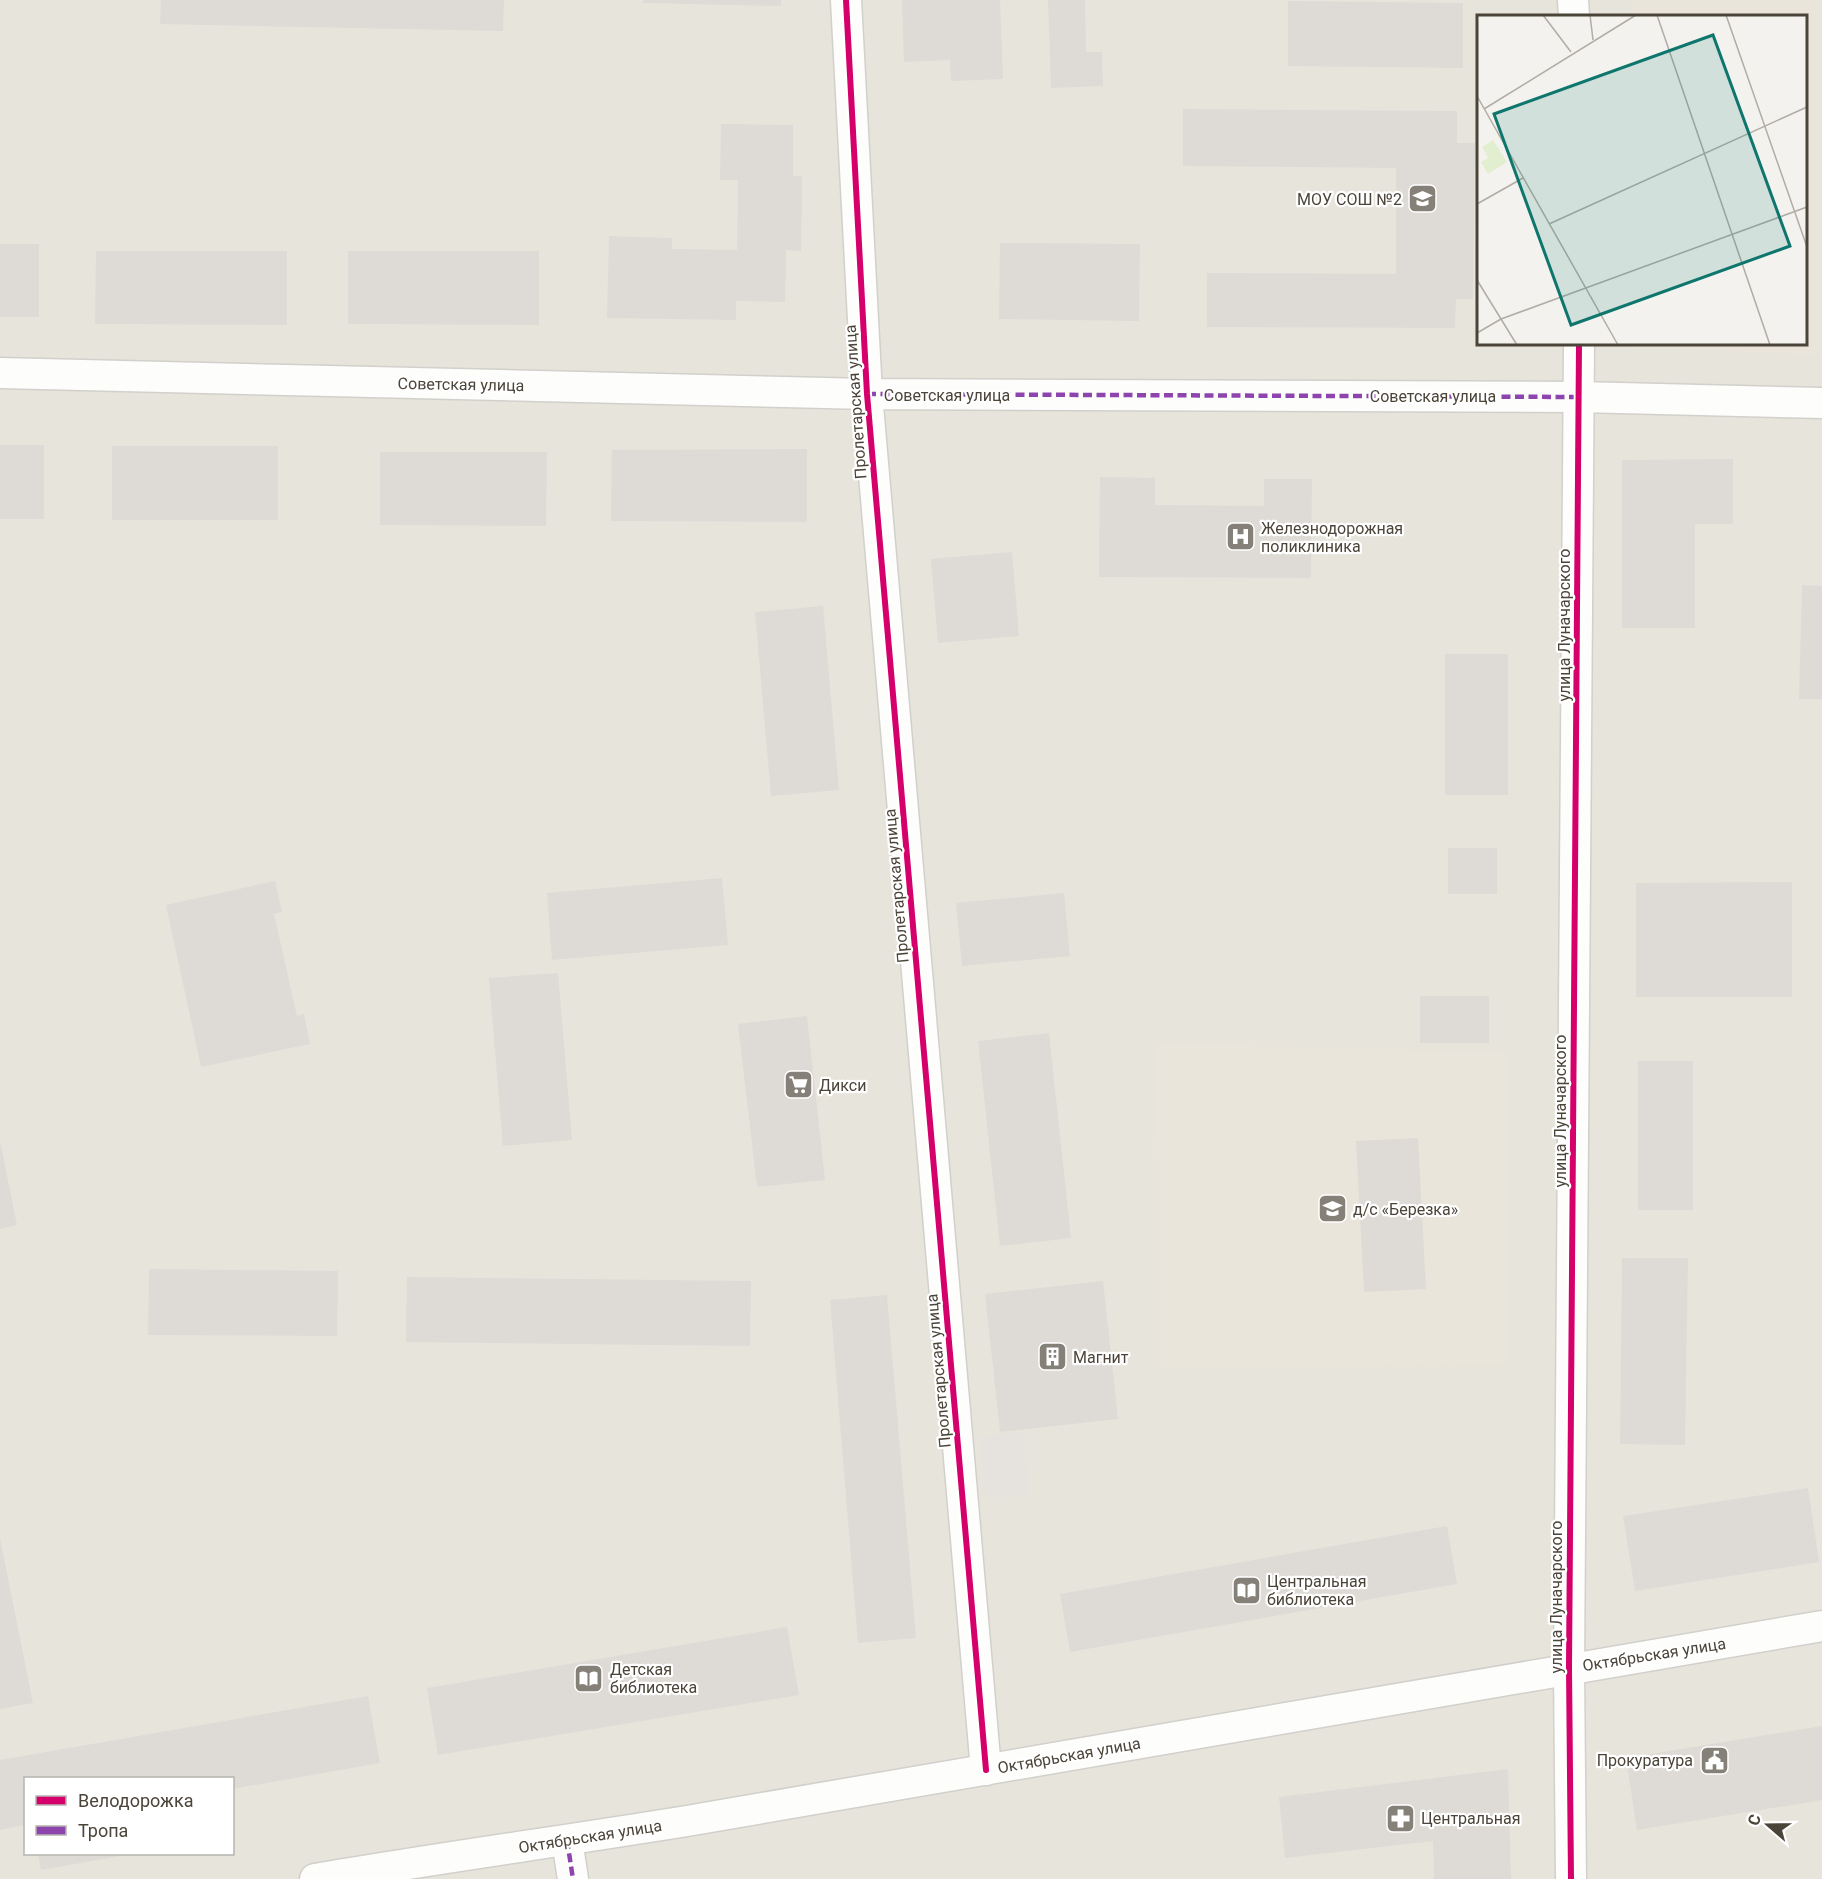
<svg xmlns="http://www.w3.org/2000/svg" width="1822" height="1879" font-family="Roboto,sans-serif">
<rect width="100%" height="100%" fill="#f4f2ee"/>
<path fill="#e7e4dc" fill-rule="evenodd" d="M 0,0 L 1822,0 L 1822,1879 L 0,1879 ZM 1478,16 L 1806,16 L 1806,344 L 1478,344 ZM 26,1778 L 232,1778 L 232,1854 L 26,1854 Z"/>
<path fill="#eae5da" d="M 1632,0 L 1822,0 L 1822,355 L 1632,347 L 1632,344 L 1806,344 L 1806,16 L 1632,16 Z
M 1157,1044 L 1506,1052 L 1506,1366 L 1161,1367 Z"/>
<path fill="#e6e3df" d="M 1025,1433 L 1027,1495 L 983,1498 L 980,1435 Z"/>
<path fill="#dedbd6" d="M 161,0 L 504,0 L 503,31 L 160,24 Z
M 643,0 L 781,0 L 781,6 L 643,3 Z
M 902,0 L 1000,0 L 1003,79 L 951,81 L 950,60 L 904,62 Z
M 1048,0 L 1085,0 L 1086,52 L 1102,52 L 1103,86 L 1051,88 Z
M 1288,1 L 1463,3 L 1463,68 L 1288,66 Z
M 1183,109 L 1457,111 L 1457,143 L 1475,143 L 1473,299 L 1456,299 L 1455,328 L 1207,327 L 1207,273 L 1396,274 L 1396,168 L 1183,166 Z
M 721,124 L 793,125 L 793,176 L 802,176 L 801,251 L 786,250 L 785,302 L 736,301 L 736,320 L 607,318 L 609,236 L 672,238 L 672,249 L 737,250 L 738,180 L 720,180 Z
M 1000,243 L 1140,244 L 1139,321 L 999,319 Z
M 0,244 L 39,244 L 39,317 L 0,317 Z
M 96,251 L 287,251 L 287,325 L 95,324 Z
M 348,251 L 539,251 L 539,325 L 348,324 Z
M 0,445 L 44,445 L 44,519 L 0,519 Z
M 112,446 L 278,446 L 278,520 L 112,520 Z
M 807,449 L 807,522 L 611,521 L 612,450 Z
M 380,452 L 547,452 L 546,526 L 380,525 Z
M 1733,459 L 1733,524 L 1695,524 L 1695,628 L 1622,628 L 1622,460 Z
M 1100,477 L 1155,478 L 1155,505 L 1264,506 L 1264,479 L 1312,479 L 1311,578 L 1099,577 Z
M 1012,552 L 1019,636 L 938,643 L 931,559 Z
M 1802,585 L 1822,586 L 1822,699 L 1799,699 Z
M 823,606 L 839,790 L 771,796 L 755,612 Z
M 1445,654 L 1508,654 L 1508,795 L 1445,795 Z
M 1448,848 L 1497,848 L 1497,894 L 1448,894 Z
M 722,878 L 728,945 L 552,960 L 547,893 Z
M 275,881 L 282,912 L 274,914 L 297,1016 L 304,1014 L 310,1044 L 201,1067 L 166,905 Z
M 1792,882 L 1792,997 L 1636,997 L 1636,883 Z
M 1064,893 L 1070,956 L 962,966 L 956,903 Z
M 558,973 L 572,1140 L 503,1146 L 489,978 Z
M 1420,996 L 1489,996 L 1489,1043 L 1420,1043 Z
M 807,1016 L 825,1180 L 757,1187 L 738,1024 Z
M 1049,1033 L 1071,1238 L 1000,1246 L 978,1041 Z
M 1638,1061 L 1693,1061 L 1693,1210 L 1638,1210 Z
M 1418,1138 L 1426,1289 L 1364,1292 L 1356,1141 Z
M 0,1141 L 17,1225 L 0,1229 Z
M 1622,1258 L 1688,1258 L 1685,1445 L 1620,1444 Z
M 149,1269 L 338,1271 L 337,1336 L 148,1335 Z
M 407,1277 L 751,1281 L 750,1346 L 406,1342 Z
M 1103,1281 L 1118,1419 L 1000,1432 L 985,1294 Z
M 887,1295 L 916,1638 L 858,1643 L 830,1300 Z
M 1808,1488 L 1819,1562 L 1635,1591 L 1623,1516 Z
M 1447,1526 L 1457,1584 L 1070,1652 L 1060,1594 Z
M 0,1538 L 33,1703 L 0,1709 Z
M 787,1627 L 799,1695 L 438,1755 L 427,1688 Z
M 368,1696 L 380,1763 L 232,1789 L 232,1778 L 26,1778 L 26,1825 L 0,1830 L 0,1760 Z
M 1822,1726 L 1822,1800 L 1637,1830 L 1626,1758 Z
M 1508,1769 L 1511,1879 L 1434,1879 L 1433,1841 L 1285,1858 L 1279,1797 Z
M 38,1854 L 126,1854 L 126,1855 L 41,1870 Z"/>
<g fill="none" stroke-linecap="round" stroke-linejoin="round">
<defs>
<path id="street" d="M 846,0 L 867,394 L 986,1770
M 1573,0 L 1574,16
M 0,373 L 867,394 L 1579,397 L 1822,403
M 567,1840 L 573,1879
M 315,1879 C 439,1858 563,1841 687,1821 C 1066,1759 1443,1688 1822,1626
M 1571,1879 L 1569,1668 L 1579,344"/>
</defs>
<use href="#street" stroke="#d2d0cb" stroke-width="33"/>
<use href="#street" stroke="#fdfdfc" stroke-width="30"/>
<path stroke="#8e44ad" stroke-width="4.5" stroke-dasharray="9 4.5" stroke-linecap="butt" d="M 867,394 L 1579,397
M 567,1840 L 573,1879"/>
<defs>
<path id="cycleway" d="M 846,0 L 867,394 L 986,1770
M 1571,1879 L 1569,1668 L 1579,344"/>
</defs>
<use href="#cycleway" stroke="#fff" stroke-width="10"/>
<use href="#cycleway" stroke="#d6006c" stroke-width="6"/>
</g>
<defs>
<symbol id="school-square" viewBox="-11 -11 22 22"><rect x="-9" y="-9" width="18" height="18" rx="4" fill="#868178" stroke="#fff"/><path d="M0-5L7-2L0 1L-7-2ZM-4 1L0 2.5L4 1V4Q0 6-4 4Z" fill="#fff"/></symbol>
<symbol id="hospital-square" viewBox="-11 -11 22 22"><rect x="-9" y="-9" width="18" height="18" rx="4" fill="#868178" stroke="#fff"/><path d="M-5-5h3v3.5h4V-5h3V5h-3V1.5h-4V5h-3Z" fill="#fff"/></symbol>
<symbol id="supermarket-square" viewBox="-11 -11 22 22"><rect x="-9" y="-9" width="18" height="18" rx="4" fill="#868178" stroke="#fff"/><path d="M-6-5.5h2.5l.6 2H6L4.5 2H-2.5L-4.4-4H-6ZM-1.5 3.2a1.3 1.3 0 1 0 .1 0ZM3 3.2a1.3 1.3 0 1 0 .1 0Z" fill="#fff"/></symbol>
<symbol id="building-square" viewBox="-11 -11 22 22"><rect x="-9" y="-9" width="18" height="18" rx="4" fill="#868178" stroke="#fff"/><path d="M-4-6H4V6H1V3H-1V6H-4ZM-2.5-4.3h1.7v1.8h-1.7ZM.8-4.3h1.7v1.8H.8ZM-2.5-1h1.7V.8h-1.7ZM.8-1h1.7V.8H.8Z" fill="#fff"/></symbol>
<symbol id="library-square" viewBox="-11 -11 22 22"><rect x="-9" y="-9" width="18" height="18" rx="4" fill="#868178" stroke="#fff"/><path d="M-6-4Q-3-5.5-.7-3.5V5Q-3 3-6 4ZM6-4Q3-5.5 .7-3.5V5Q3 3 6 4Z" fill="#fff"/></symbol>
<symbol id="civic-square" viewBox="-11 -11 22 22"><rect x="-9" y="-9" width="18" height="18" rx="4" fill="#868178" stroke="#fff"/><path d="M-.6-6.5H3V-4.5H.6V-3L4-1V1h2V6H-6V1h2V-1L-.6-3ZM-1.2 2.5V6h2.4V2.5Z" fill="#fff"/></symbol>
<symbol id="pharmacy-square" viewBox="-11 -11 22 22"><rect x="-9" y="-9" width="18" height="18" rx="4" fill="#868178" stroke="#fff"/><path d="M-2-6h4v4h4v4h-4v4h-4v-4h-4v-4h4Z" fill="#fff"/></symbol>
</defs>
<g fill-rule="evenodd">
<use href="#school-square" x="1406" y="182" width="33" height="33"/>
<use href="#hospital-square" x="1224" y="520" width="33" height="33"/>
<use href="#supermarket-square" x="782" y="1068" width="33" height="33"/>
<use href="#school-square" x="1316" y="1192" width="33" height="33"/>
<use href="#building-square" x="1036" y="1340" width="33" height="33"/>
<use href="#library-square" x="1230" y="1574" width="33" height="33"/>
<use href="#library-square" x="572" y="1662" width="33" height="33"/>
<use href="#civic-square" x="1698" y="1744" width="33" height="33"/>
<use href="#pharmacy-square" x="1384" y="1802" width="33" height="33"/>
</g>
<g text-anchor="middle" stroke-width="4.5" stroke-linejoin="round" paint-order="stroke">
<g font-size="16" fill="#4b4439" stroke="#fff" text-anchor="start">
<text x="1402" y="205" text-anchor="end">МОУ СОШ №2</text>
<text x="1261" y="534">Железнодорожная<tspan x="1261" dy="18">поликлиника</tspan></text>
<text x="819" y="1091">Дикси</text>
<text x="1353" y="1215">д/с «Березка»</text>
<text x="1073" y="1363">Магнит</text>
<text x="1267" y="1587">Центральная<tspan x="1267" dy="18">библиотека</tspan></text>
<text x="610" y="1675">Детская<tspan x="610" dy="18">библиотека</tspan></text>
<text x="1693" y="1766" text-anchor="end">Прокуратура</text>
<text x="1421" y="1824">Центральная</text>
</g>
<g font-size="16" fill="#4b4439" stroke="#fff">
<text transform="translate(461 384) rotate(1)" y="6">Советская улица</text>
<text x="947" y="401">Советская улица</text>
<text x="1433" y="402">Советская улица</text>
<text transform="translate(855 402) rotate(-94)" y="6">Пролетарская улица</text>
<text transform="translate(1564 625) rotate(-90)" y="6">улица Луначарского</text>
<text transform="translate(896 886) rotate(-95)" y="6">Пролетарская улица</text>
<text transform="translate(1560 1111) rotate(-90)" y="6">улица Луначарского</text>
<text transform="translate(938 1371) rotate(-95)" y="6">Пролетарская улица</text>
<text transform="translate(1556 1597) rotate(-90)" y="6">улица Луначарского</text>
<text transform="translate(1654 1654) rotate(-9)" y="6">Октябрьская улица</text>
<text transform="translate(1069 1755) rotate(-10)" y="6">Октябрьская улица</text>
<text transform="translate(590 1836) rotate(-9)" y="6">Октябрьская улица</text>
</g>
</g>
<g transform="translate(1477 15)">
<rect width="330" height="330" fill="#f4f2ee"/>
<path d="M 16,125 L 30,147 L 11,159 L 4,147 L 11,143 L 5,132 Z" fill="#e1eecf"/>
<path fill="none" stroke="#b0aca6" stroke-width="1.5" d="M 66,0 L 94,37M 113,0 L 116,25M 180,0 L 293,330M 249,0 L 330,232M 0,81 L 141,330M 7,94 L 159,0M 0,189 L 46,163M 72,209 L 330,92M 0,265 L 40,330M 0,318 L 24,304 L 330,192"/>
<path fill="#0f766e" fill-opacity="0.15" stroke="#0f766e" stroke-width="3" d="M 236,20 L 313,231 L 94,310 L 17,99 Z"/>
<rect width="330" height="330" fill="none" stroke="#4b4439" stroke-width="3"/>
</g>
<rect x="24" y="1777" width="210" height="78" fill="#ffffff" stroke="#b7b4b0" stroke-width="1.5"/>
<rect x="36" y="1796" width="30" height="9" fill="#d6006c" stroke="#b7b4b0" stroke-width="1.5"/>
<text x="78" y="1807" font-size="18" fill="#4b4439">Велодорожка</text>
<rect x="36" y="1826" width="30" height="9" fill="#8e44ad" stroke="#b7b4b0" stroke-width="1.5"/>
<text x="78" y="1837" font-size="18" fill="#4b4439">Тропа</text>
<g transform="translate(1768 1825) rotate(290)" stroke="#ffffff" stroke-width="4.5" paint-order="stroke">
<path d="M0-4.5L10 22L0 15L-10 22Z" fill="#4b4439"/>
<text y="-9" font-size="16" font-weight="bold" text-anchor="middle" fill="#4b4439">С</text>
</g>
</svg>
